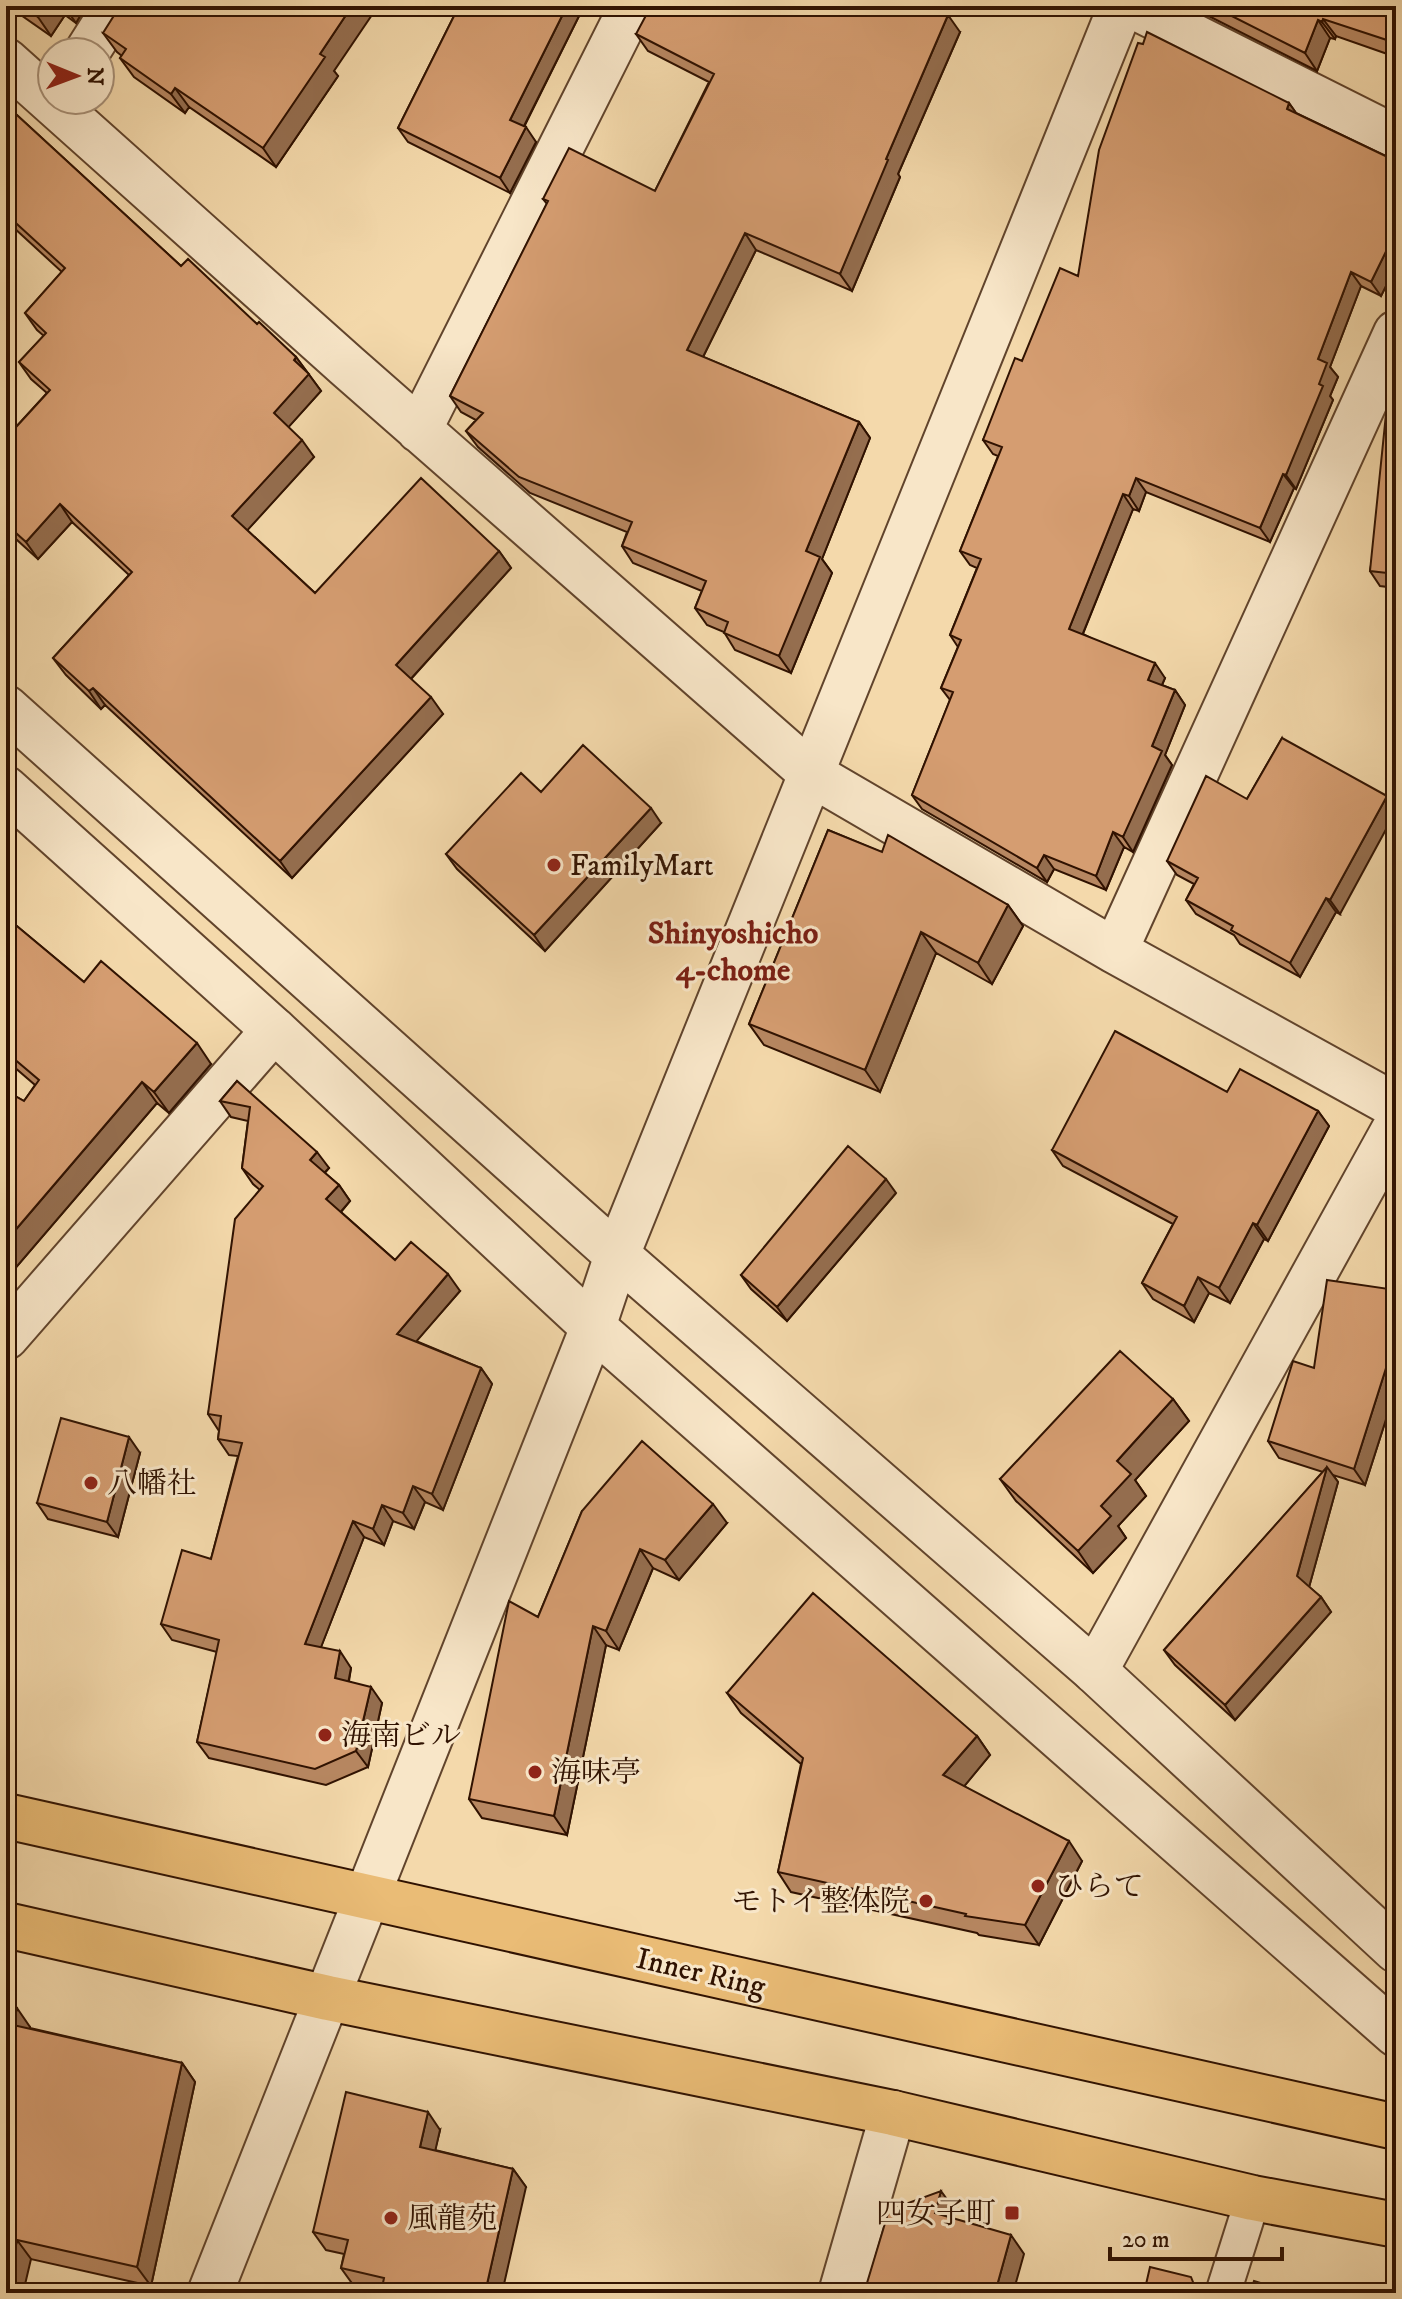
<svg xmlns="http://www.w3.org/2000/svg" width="1402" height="2299" font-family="'IM FELL DW Pica','Noto Serif JP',serif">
<rect width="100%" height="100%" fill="#f4d9ab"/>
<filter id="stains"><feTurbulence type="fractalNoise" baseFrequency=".0025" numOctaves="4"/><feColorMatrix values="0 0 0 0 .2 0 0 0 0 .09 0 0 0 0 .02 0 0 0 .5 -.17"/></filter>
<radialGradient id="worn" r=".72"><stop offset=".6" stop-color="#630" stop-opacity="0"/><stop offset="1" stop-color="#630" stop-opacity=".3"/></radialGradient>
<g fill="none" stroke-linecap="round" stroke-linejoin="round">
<defs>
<path id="service" d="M 1223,2293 L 1253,2198"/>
<path id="minor" d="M 1133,6 L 1396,138
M 87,52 L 116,6
M 6,61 L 347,366 L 813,775 L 1115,951 L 1396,1106
M 419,430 L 632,6
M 1115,951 L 1396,333
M 6,1337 L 274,1030
M 1095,1671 L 1396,1126
M 841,2293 L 893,2113"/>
<path id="tertiary" d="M 6,708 L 617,1255 L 1095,1671 L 1396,1950
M 6,789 L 274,1030 L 593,1327 L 1396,2034
M 210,2293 L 593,1327 L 617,1255 L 1121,6"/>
<path id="primary" d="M 6,1816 L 1396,2127
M 6,1925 L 328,1998 L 893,2113 L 1253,2198 L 1396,2225"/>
</defs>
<use href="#service" stroke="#61442c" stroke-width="38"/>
<use href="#minor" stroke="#61442c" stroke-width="48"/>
<use href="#tertiary" stroke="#61442c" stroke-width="48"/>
<use href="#primary" stroke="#301201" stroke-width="48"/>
<use href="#service" stroke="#f8e6c8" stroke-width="34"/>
<use href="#minor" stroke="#f8e6c8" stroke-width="44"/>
<use href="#tertiary" stroke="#f8e6c8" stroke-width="44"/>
<use href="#primary" stroke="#eabc76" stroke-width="44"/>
</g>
<path fill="#b78761" stroke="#301201" stroke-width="2" d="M 8,6 L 86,6 L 76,23 L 65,15 L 51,36 Z
M 459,6 L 584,6 L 524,127 L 536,142 L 510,193 L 408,142 L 398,128 Z
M 1189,6 L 1396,6 L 1396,57 L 1336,36 L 1335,39 L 1330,38 L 1317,71 Z
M 960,32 L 898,174 L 900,177 L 852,291 L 756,250 L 703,357 L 859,422 L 870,438 L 822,559 L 832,573 L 791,673 L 735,650 L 724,632 L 707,625 L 695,608 L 702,591 L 633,563 L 622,546 L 627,532 L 530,493 L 478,447 L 466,431 L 476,420 L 461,412 L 450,396 L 547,204 L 543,199 L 655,191 L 709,82 L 648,51 L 636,34 Z
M 103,33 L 334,71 L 338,76 L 276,167 L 189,107 L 185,113 L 134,77 L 120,58 L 122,56 L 117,52 Z
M 1289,103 L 1296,113 L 1396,161 L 1396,266 L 1381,296 L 1361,286 L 1330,367 L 1338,377 L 1330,396 L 1333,400 L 1296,489 L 1294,488 L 1270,542 L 1146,492 L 1139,511 L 1133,509 L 1083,634 L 1165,678 L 1162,685 L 1175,690 L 1185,705 L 1165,755 L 1172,765 L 1133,852 L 1124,847 L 1106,890 L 1054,869 L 1047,882 L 922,809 L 912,795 L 950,700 L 941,688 L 958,647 L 950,635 L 977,568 L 970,565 L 960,551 L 998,456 L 993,454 L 983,440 L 1022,361 L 1078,276 Z
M 6,105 L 181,266 L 257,324 L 296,357 L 321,391 L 288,427 L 314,457 L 247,530 L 315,593 L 499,551 L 511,568 L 411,679 L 443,714 L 292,878 L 105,705 L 101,709 L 66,675 L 53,658 L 129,575 L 72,522 L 38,559 L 6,530 L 6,438 L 47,393 L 31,379 L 19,362 L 44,336 L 37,330 L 25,313 L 62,272 L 13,227 L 6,235 Z
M 1396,419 L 1396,588 L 1380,586 L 1370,571 Z
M 1282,738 L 1340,914 L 1336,912 L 1300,977 L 1240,944 L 1234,935 L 1196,914 L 1186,900 L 1194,884 L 1177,875 L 1167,861 L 1247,799 Z
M 541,792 L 661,823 L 545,951 L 457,869 L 446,854 Z
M 828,830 L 1008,905 L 1023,926 L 992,984 L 936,953 L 880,1092 L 764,1045 L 749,1024 Z
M 6,917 L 84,982 L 211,1064 L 169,1113 L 157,1103 L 6,1279 L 6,1091 L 24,1101 L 35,1085 L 6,1060 Z
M 237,1081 L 329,1168 L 325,1173 L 339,1185 L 350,1201 L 341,1212 L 395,1260 L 460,1291 L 416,1341 L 481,1368 L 492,1384 L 443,1510 L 425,1502 L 414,1529 L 393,1521 L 384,1545 L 364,1537 L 321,1647 L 351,1668 L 349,1681 L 382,1703 L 368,1767 L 326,1785 L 209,1758 L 197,1742 L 217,1652 L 172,1640 L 161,1624 L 211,1559 L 238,1456 L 229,1455 L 218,1439 L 219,1431 L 208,1414 L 260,1190 L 253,1184 L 242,1168 L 248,1121 L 231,1117 L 220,1101 Z
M 1227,1092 L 1318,1111 L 1329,1126 L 1268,1241 L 1264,1239 L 1230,1303 L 1209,1293 L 1194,1322 L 1153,1299 L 1142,1283 L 1173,1224 L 1063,1166 L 1052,1150 Z
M 896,1193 L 787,1321 L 751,1289 L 741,1275 Z
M 1396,1290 L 1396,1388 L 1365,1485 L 1333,1475 L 1338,1482 L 1309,1587 L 1321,1597 L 1331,1612 L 1235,1720 L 1175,1665 L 1164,1650 L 1323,1472 L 1279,1458 L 1268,1441 L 1314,1368 Z
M 1173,1399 L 1189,1421 L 1135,1480 L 1146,1496 L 1118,1526 L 1126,1538 L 1093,1573 L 1016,1501 L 1000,1479 Z
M 140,1453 L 118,1537 L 48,1519 L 37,1503 Z
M 582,1511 L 727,1523 L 679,1580 L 653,1568 L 619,1650 L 606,1645 L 567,1835 L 482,1818 L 469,1799 L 538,1617 Z
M 727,1693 L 977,1736 L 990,1755 L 964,1786 L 1082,1861 L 1039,1945 L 979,1935 L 977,1933 L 791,1892 L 778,1872 L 801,1764 L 741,1713 Z
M 1396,1829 L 1396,1855 L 1389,1845 Z
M 6,2005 L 30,2027 L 30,2028 L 182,2063 L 195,2082 L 151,2286 L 31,2259 L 6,2293 Z
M 440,2130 L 435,2150 L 513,2169 L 526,2187 L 381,2292 L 354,2286 L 341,2268 L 344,2254 L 326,2250 L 313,2232 Z"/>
<path fill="#956e4f" stroke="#301201" stroke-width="2" d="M 45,6 L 59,6 L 65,15 L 51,36 L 38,17 Z
M 64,6 L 86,6 L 76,23 Z
M 352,6 L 378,6 L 334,71 L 338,76 L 276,167 L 263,148 L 320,54 Z
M 567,6 L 584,6 L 520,134 L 510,120 Z
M 948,15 L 960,32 L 898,174 L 900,177 L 852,291 L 840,274 L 886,159 Z
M 1323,19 L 1336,36 L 1335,39 L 1322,22 Z
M 1318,20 L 1330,38 L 1317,71 L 1305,53 Z
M 175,88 L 189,107 L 185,113 L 171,94 Z
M 1289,103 L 1299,117 L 1287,109 Z
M 526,127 L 536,142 L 510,193 L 500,178 Z
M 6,217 L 13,227 L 6,235 Z
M 1396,231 L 1396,266 L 1381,296 L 1371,282 Z
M 745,233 L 756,250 L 698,367 L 687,350 Z
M 1351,272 L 1361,286 L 1330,367 L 1338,377 L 1330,396 L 1333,400 L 1296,489 L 1286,475 L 1319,384 L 1318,359 Z
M 296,357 L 321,391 L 286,430 L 274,413 Z
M 859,422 L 870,438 L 822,559 L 832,573 L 791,673 L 779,656 L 806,551 Z
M 302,440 L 314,457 L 244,534 L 232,516 Z
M 1283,474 L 1294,488 L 1270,542 L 1260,528 Z
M 1136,478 L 1146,492 L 1139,511 L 1129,496 Z
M 1123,494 L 1133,509 L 1079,643 L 1069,629 Z
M 60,504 L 72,522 L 38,559 L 26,542 Z
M 499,551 L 511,568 L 408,682 L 396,665 Z
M 1155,663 L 1165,678 L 1158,694 L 1148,680 Z
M 93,688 L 105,705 L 101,709 L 89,691 Z
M 1175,690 L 1185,705 L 1165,755 L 1172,765 L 1133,852 L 1123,837 L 1152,746 Z
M 431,697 L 443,714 L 292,878 L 280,861 Z
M 1387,796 L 1396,811 L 1340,914 L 1330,900 Z
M 651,808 L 661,823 L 545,951 L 534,935 Z
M 1113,832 L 1124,847 L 1106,890 L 1096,876 Z
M 1044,855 L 1054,869 L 1047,882 L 1037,868 Z
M 1326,898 L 1336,912 L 1300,977 L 1290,963 Z
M 1008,905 L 1023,926 L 992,984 L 978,963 Z
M 921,932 L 936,953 L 880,1092 L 865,1070 Z
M 197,1043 L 211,1064 L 169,1113 L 154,1092 Z
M 142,1082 L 157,1103 L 6,1279 L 6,1241 Z
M 1318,1111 L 1329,1126 L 1268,1241 L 1257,1225 Z
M 317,1152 L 329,1168 L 321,1176 L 310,1160 Z
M 886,1179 L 896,1193 L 787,1321 L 777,1307 Z
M 339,1185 L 350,1201 L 338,1215 L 326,1199 Z
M 1253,1223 L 1264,1239 L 1230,1303 L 1219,1288 Z
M 448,1274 L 460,1291 L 409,1350 L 397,1334 Z
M 1198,1277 L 1209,1293 L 1194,1322 L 1184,1306 Z
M 481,1368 L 492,1384 L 443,1510 L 432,1494 Z
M 1386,1368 L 1396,1382 L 1396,1388 L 1365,1485 L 1354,1469 Z
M 1173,1399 L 1189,1421 L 1135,1480 L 1146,1496 L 1118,1526 L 1126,1538 L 1093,1573 L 1078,1551 L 1101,1506 L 1117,1461 Z
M 129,1437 L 140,1453 L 118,1537 L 107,1522 Z
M 1327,1467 L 1338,1482 L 1308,1591 L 1297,1576 Z
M 413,1486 L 425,1502 L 414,1529 L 403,1513 Z
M 713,1504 L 727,1523 L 679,1580 L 665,1560 Z
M 382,1505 L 393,1521 L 384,1545 L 373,1529 Z
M 353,1521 L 364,1537 L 316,1660 L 305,1644 Z
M 640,1549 L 653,1568 L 619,1650 L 606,1631 Z
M 1321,1597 L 1331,1612 L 1235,1720 L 1225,1705 Z
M 593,1626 L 606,1645 L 567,1835 L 554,1816 Z
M 340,1651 L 351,1668 L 346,1694 L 335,1678 Z
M 371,1687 L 382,1703 L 368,1767 L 356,1751 Z
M 977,1736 L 990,1755 L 957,1795 L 943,1775 Z
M 1069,1841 L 1082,1861 L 1039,1945 L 1025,1925 Z
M 17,2008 L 30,2027 L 27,2044 L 13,2025 Z
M 182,2063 L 195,2082 L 151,2286 L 137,2267 Z
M 428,2112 L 440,2130 L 432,2165 L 420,2147 Z
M 513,2169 L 526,2187 L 502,2293 L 485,2293 Z
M 941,2191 L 954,2209 L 948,2231 L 935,2213 Z
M 1011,2235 L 1024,2254 L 1013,2293 L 995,2293 Z
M 17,2240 L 31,2259 L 23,2293 L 6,2293 Z"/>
<path fill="#d59d71" stroke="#301201" stroke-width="2" d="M 22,6 L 45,6 L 38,17 Z
M 120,6 L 352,6 L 320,54 L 325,57 L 263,148 L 175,88 L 171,94 L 120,58 L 126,49 L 103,33 Z
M 459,6 L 567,6 L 510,120 L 526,127 L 500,178 L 398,128 Z
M 651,6 L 927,6 L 948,15 L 886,159 L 888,160 L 840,274 L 745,233 L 687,350 L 859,422 L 806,551 L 820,557 L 779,656 L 724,633 L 728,622 L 695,608 L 706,581 L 622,546 L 632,522 L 519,477 L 466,431 L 483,413 L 450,396 L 548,201 L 543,199 L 569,148 L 655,191 L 714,74 L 636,34 Z
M 1212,6 L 1396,6 L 1396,43 L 1323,19 L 1322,22 L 1318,20 L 1305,53 Z
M 1147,32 L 1289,103 L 1287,109 L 1396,161 L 1396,231 L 1371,282 L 1351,272 L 1318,359 L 1327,363 L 1319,384 L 1323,386 L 1286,475 L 1283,474 L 1260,528 L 1136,478 L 1129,496 L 1123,494 L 1069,629 L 1155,663 L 1148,680 L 1175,690 L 1152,746 L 1162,751 L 1123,837 L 1113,832 L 1096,876 L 1044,855 L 1037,868 L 912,795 L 953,692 L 941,688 L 961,640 L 950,635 L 981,559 L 960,551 L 1002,447 L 983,440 L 1015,358 L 1022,361 L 1060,268 L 1078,276 L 1099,150 L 1138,43 L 1143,44 Z
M 6,105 L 181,266 L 188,259 L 257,324 L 259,322 L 296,357 L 294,360 L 309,374 L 274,413 L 302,440 L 232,516 L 315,593 L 421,478 L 499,551 L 396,665 L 431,697 L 280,861 L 93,688 L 89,691 L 53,658 L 132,572 L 60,504 L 26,542 L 6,524 L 6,438 L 50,390 L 19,362 L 46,333 L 25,313 L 65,268 L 6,214 Z
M 1386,414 L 1396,419 L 1396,574 L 1370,571 Z
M 1282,738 L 1387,796 L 1330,900 L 1326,898 L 1290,963 L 1231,930 L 1233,926 L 1186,900 L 1198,878 L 1167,861 L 1206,776 L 1247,799 Z
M 583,745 L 651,808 L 534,935 L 446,854 L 521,773 L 541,792 Z
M 828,830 L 882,852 L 888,835 L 1008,905 L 978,963 L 921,932 L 865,1070 L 749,1024 Z
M 6,917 L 84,982 L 101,961 L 197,1043 L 154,1092 L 142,1082 L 6,1241 L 6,1091 L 24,1101 L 39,1080 L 6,1052 Z
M 1115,1031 L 1227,1092 L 1240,1069 L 1318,1111 L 1257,1225 L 1253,1223 L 1219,1288 L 1198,1277 L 1184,1306 L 1142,1283 L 1177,1217 L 1052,1150 Z
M 237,1081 L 317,1152 L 310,1160 L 339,1185 L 326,1199 L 395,1260 L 411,1242 L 448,1274 L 397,1334 L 481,1368 L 432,1494 L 413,1486 L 403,1513 L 382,1505 L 373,1529 L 353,1521 L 305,1644 L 340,1651 L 335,1678 L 371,1687 L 356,1751 L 315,1769 L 197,1742 L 219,1640 L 161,1624 L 182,1550 L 211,1559 L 242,1443 L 218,1439 L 221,1416 L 208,1414 L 235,1219 L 263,1186 L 242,1168 L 250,1107 L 220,1101 Z
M 848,1146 L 886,1179 L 777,1307 L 741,1275 Z
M 1327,1280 L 1396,1290 L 1396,1372 L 1386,1368 L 1354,1469 L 1268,1441 L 1293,1361 L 1314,1368 Z
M 1120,1351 L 1173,1399 L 1117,1461 L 1131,1474 L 1101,1506 L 1111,1516 L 1078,1551 L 1000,1479 Z
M 61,1418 L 129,1437 L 107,1522 L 37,1503 Z
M 642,1441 L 713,1504 L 665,1560 L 640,1549 L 606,1631 L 593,1626 L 554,1816 L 469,1799 L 509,1601 L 538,1617 L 582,1511 Z
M 1327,1467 L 1297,1576 L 1321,1597 L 1225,1705 L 1164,1650 Z
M 813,1593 L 977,1736 L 943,1775 L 1069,1841 L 1025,1925 L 965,1916 L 966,1914 L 778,1872 L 803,1758 L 727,1693 Z
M 1396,1829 L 1396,1848 L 1389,1845 Z
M 6,2005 L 17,2008 L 13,2025 L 182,2063 L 137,2267 L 17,2240 L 6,2291 Z
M 346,2092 L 428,2112 L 420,2147 L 513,2169 L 485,2293 L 381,2293 L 384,2278 L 341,2268 L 348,2240 L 313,2232 Z
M 941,2191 L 935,2213 L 1011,2235 L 995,2293 L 864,2293 L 889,2210 Z
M 1150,2267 L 1191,2277 L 1195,2287 L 1204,2293 L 1144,2293 Z
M 1254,2281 L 1293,2293 L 1216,2293 L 1227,2285 L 1251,2290 Z"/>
<g fill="#8f2418" stroke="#f8e6c8" stroke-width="3">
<circle cx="554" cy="865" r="8"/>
<circle cx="91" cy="1483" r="8"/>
<circle cx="325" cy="1735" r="8"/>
<circle cx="535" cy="1772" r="8"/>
<circle cx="1038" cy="1886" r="8"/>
<circle cx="926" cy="1901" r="8"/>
<rect x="1004" y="2205" width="16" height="16" rx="4"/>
<circle cx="391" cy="2218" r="8"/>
</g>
<g text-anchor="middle" stroke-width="6" stroke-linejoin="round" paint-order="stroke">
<g font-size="30" fill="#301201" stroke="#f8e6c8" text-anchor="start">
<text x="570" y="875">FamilyMart</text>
<text x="107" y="1493">八幡社</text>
<text x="341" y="1745">海南ビル</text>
<text x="551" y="1782">海味亭</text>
<text x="1054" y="1896">ひらて</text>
<text x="910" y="1911" text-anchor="end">モトイ整体院</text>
<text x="996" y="2223" text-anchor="end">四女子町</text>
<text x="407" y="2228">風龍苑</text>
</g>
<g font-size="30" fill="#301201" stroke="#f8e6c8">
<text transform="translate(701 1972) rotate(13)" y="10">Inner Ring</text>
</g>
<g font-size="32" font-weight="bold" fill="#7a1f14" stroke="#f8e6c8">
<text x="733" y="943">Shinyoshicho<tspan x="733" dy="37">4-chome</tspan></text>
</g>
</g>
<rect width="1402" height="2299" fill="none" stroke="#f4d9ab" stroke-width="32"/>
<rect x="8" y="8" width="1386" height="2283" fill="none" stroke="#301201" stroke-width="4"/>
<rect x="16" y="16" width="1370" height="2267" fill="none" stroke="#301201" stroke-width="2"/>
<g transform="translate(76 76) rotate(91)"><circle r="38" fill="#f8e6c8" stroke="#a89178" stroke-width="2"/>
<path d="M0-6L14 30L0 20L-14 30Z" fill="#8f2418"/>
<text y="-12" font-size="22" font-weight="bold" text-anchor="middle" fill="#301201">N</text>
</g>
<path d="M1110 2247v12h172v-12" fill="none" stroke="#301201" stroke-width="4"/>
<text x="1122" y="2247" font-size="24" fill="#301201" stroke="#f8e6c8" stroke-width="6" paint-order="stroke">20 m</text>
<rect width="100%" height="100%" filter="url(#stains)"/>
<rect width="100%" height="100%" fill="url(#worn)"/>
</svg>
